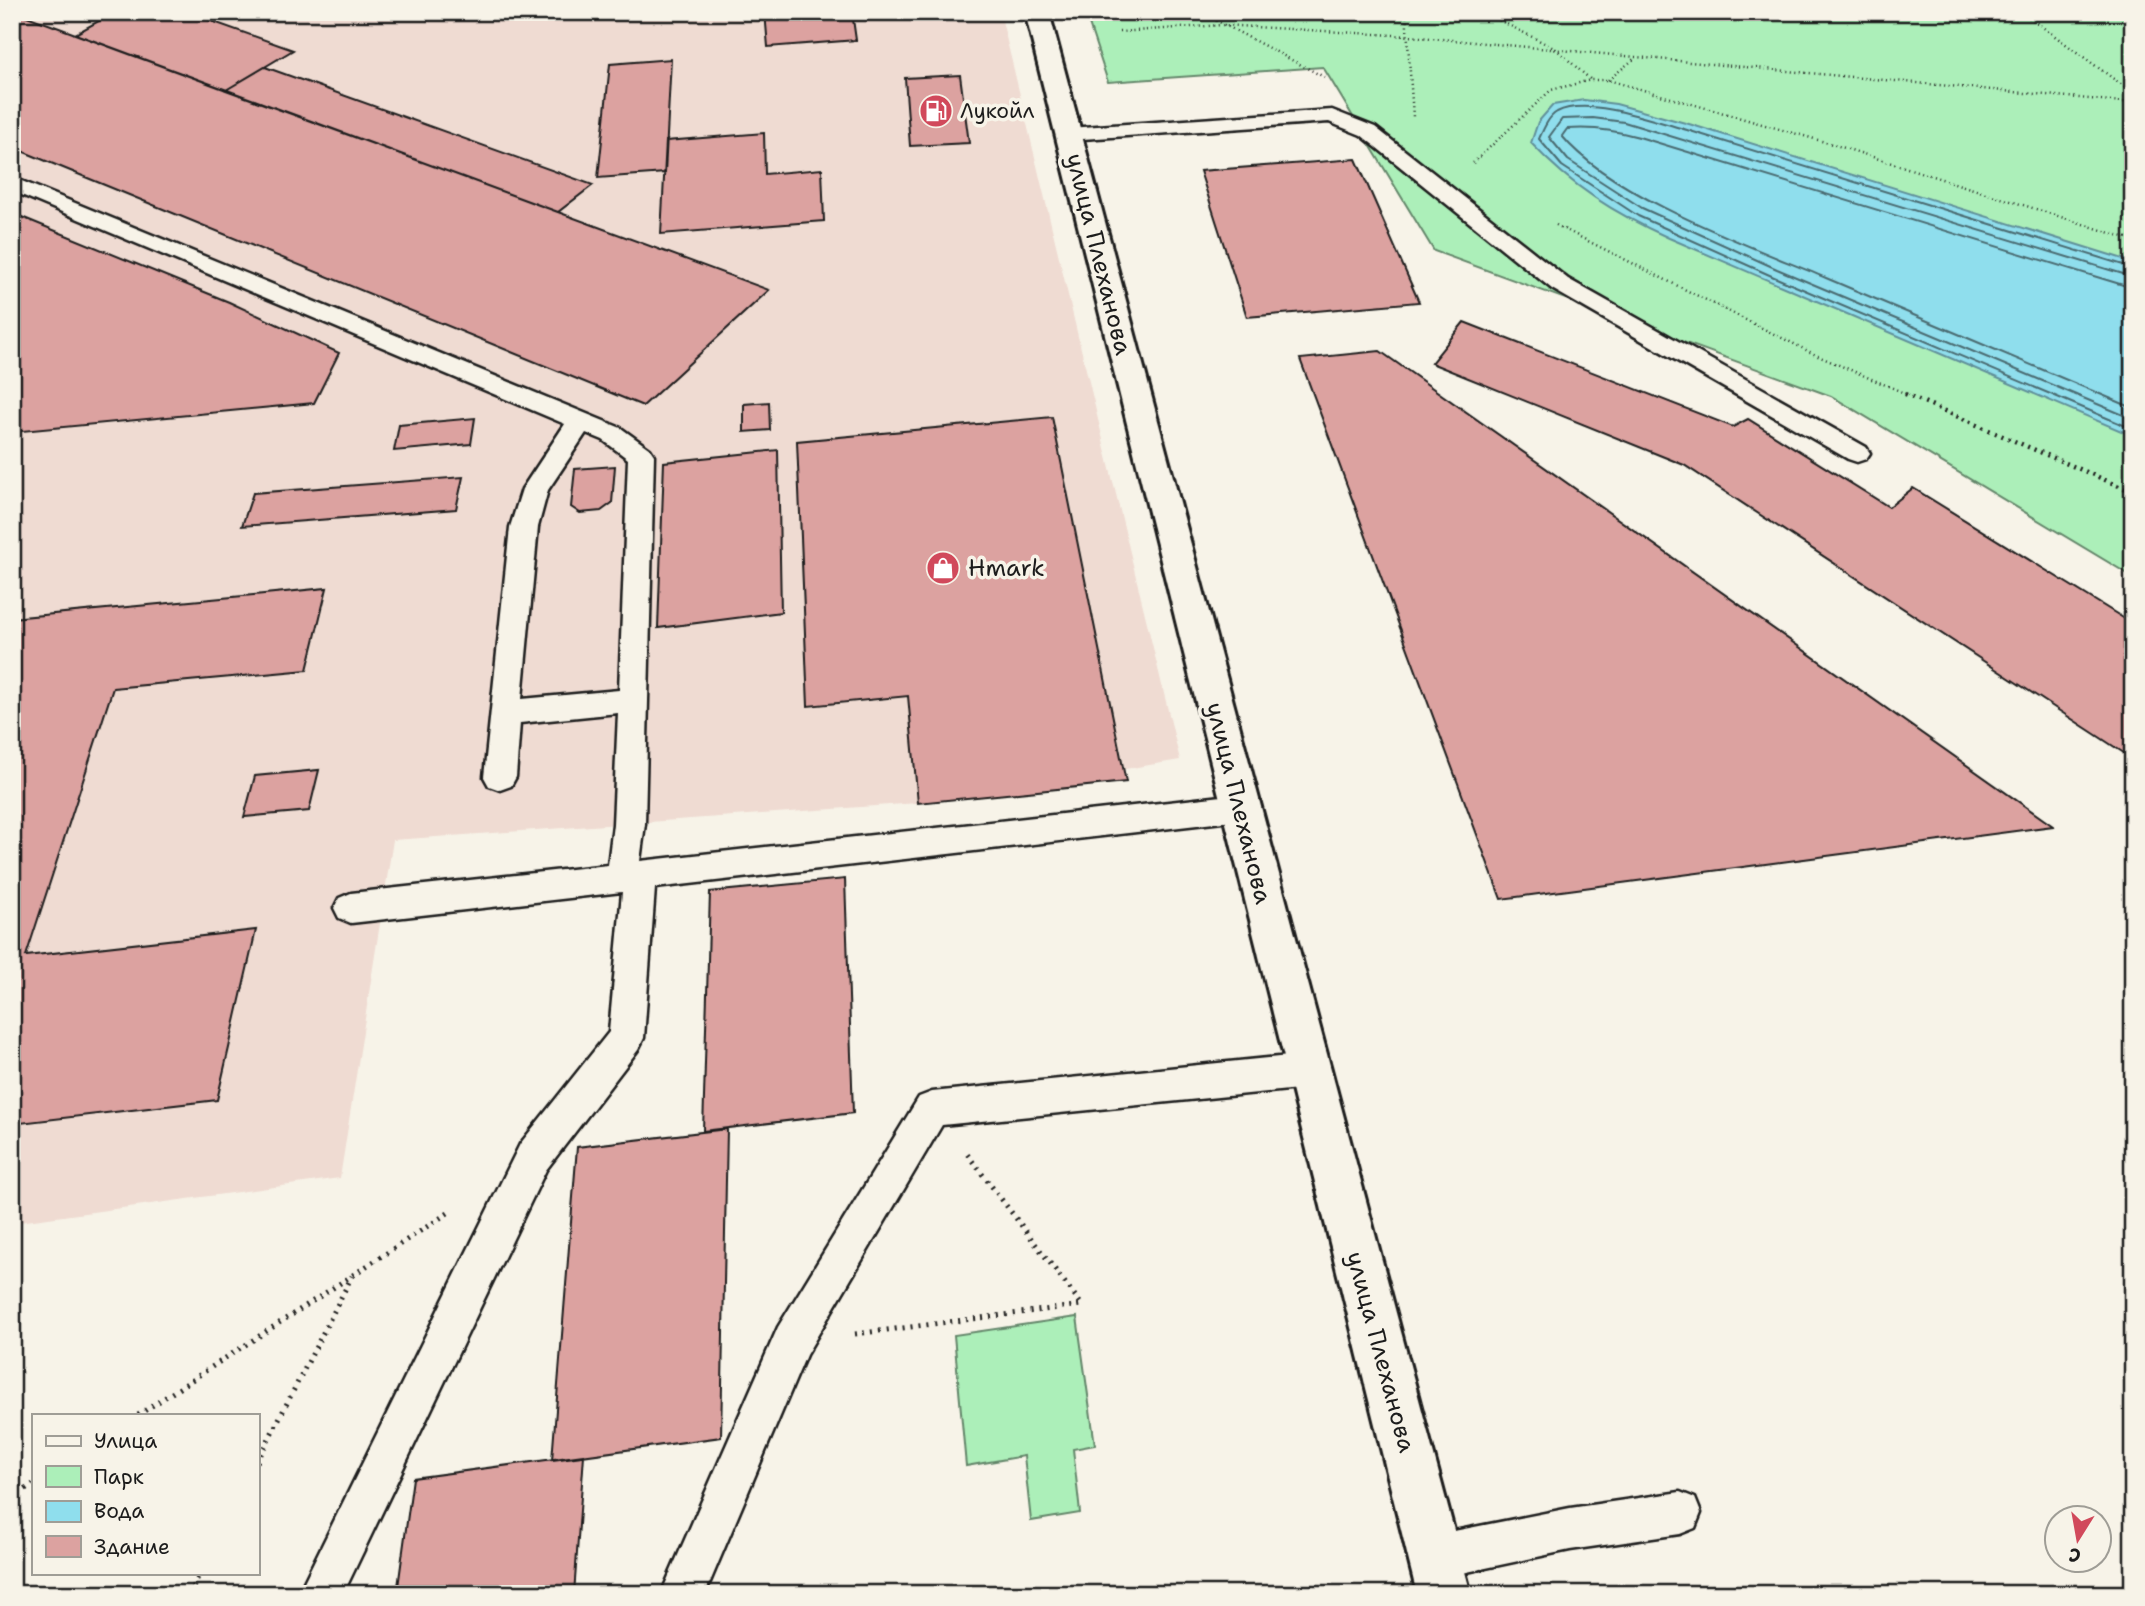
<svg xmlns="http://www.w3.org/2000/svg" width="2145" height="1606" font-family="'Shantell Sans',sans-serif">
<rect width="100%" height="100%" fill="#f7f3e8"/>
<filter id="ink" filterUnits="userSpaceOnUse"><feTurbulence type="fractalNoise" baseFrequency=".0143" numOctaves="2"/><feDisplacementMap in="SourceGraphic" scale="14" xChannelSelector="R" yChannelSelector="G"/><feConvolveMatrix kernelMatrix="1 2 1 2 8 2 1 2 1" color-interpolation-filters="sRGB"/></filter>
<g filter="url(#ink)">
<path fill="#efdbd2" d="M 12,12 L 1000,12 L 1180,760 L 918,803 L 393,840 L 340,1178 L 12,1223 Z"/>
<path fill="#acefb9" stroke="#64866a" stroke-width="2" d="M 1085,12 L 2133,12 L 2133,577 L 1831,396 L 1434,251 L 1323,67 L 1108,82 Z
M 1077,1317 L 1095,1445 L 1073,1449 L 1080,1513 L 1031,1521 L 1024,1456 L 966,1466 L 954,1335 Z"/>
<path fill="#8fdeed" stroke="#619099" stroke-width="2" d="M 1584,100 L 1616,104 L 1689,124 L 2133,262 L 2133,436 L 1669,238 C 1614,213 1572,187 1531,143 L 1538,122 L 1553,105 Z"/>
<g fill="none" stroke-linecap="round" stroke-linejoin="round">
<path stroke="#4a6a70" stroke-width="2" d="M 2133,268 L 1687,130 C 1655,121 1588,96 1557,112 C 1548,117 1543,130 1539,139 L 1562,166 L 1638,216 L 1774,277 L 2133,429
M 2133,277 L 1624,122 L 1593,118 L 1562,119 L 1549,137 L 1568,160 L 1642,208 L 1777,269 L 2133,419
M 2133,288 L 1639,137 C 1615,130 1592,127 1567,129 L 1562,136 C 1611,196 1752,247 1826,278 C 1928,321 2031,365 2133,408"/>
</g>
<path fill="#dca2a0" stroke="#1c1c1c" stroke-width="2" d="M 12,12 L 16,12 L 769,290 L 643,406 L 12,147 Z
M 115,12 L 186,12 L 293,50 L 226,90 L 75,34 Z
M 412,12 L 478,12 L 411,18 Z
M 765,12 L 852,12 L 856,40 L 768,47 Z
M 671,59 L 665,173 L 598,178 L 610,64 Z
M 265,67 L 593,185 L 558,212 L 226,90 Z
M 960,75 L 969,143 L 910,146 L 905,78 Z
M 764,133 L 765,174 L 822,169 L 824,221 L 661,234 L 666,141 Z
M 1356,159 L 1419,302 L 1247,317 L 1200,171 Z
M 12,213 L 229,302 L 339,353 L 314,403 L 12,432 Z
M 1464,322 L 1733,427 L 1748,419 L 1889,507 L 1913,488 L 2133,624 L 2133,759 L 1684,465 L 1431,363 Z
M 1380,351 L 2053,826 L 1501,899 L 1300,359 Z
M 769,402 L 770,430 L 744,432 L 744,404 Z
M 1052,417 L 1126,782 L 918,803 L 908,696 L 808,706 L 797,441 Z
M 475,418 L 471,444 L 394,451 L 399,425 Z
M 778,450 L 781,612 L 658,628 L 664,462 Z
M 615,466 L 612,503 L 601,511 L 580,513 L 571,507 L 575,469 Z
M 463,477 L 456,509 L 242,526 L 253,493 Z
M 327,588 L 307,670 L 113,688 L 26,956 L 256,930 L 217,1100 L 12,1124 L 12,618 Z
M 319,770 L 309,811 L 244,817 L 255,776 Z
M 845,879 L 853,1113 L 703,1131 L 710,892 Z
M 727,1129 L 721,1437 L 552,1460 L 577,1147 Z
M 584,1455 L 574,1594 L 397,1594 L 413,1478 Z"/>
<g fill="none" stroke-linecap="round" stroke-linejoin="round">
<defs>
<path id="lane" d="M 1332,110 L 1375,127 L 1568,279 L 1866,447 L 1870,453 L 1866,459 L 1857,462 L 1848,459 L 1552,289 L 1361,135 L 1329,122 L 1068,140 L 1061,138 L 1057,134 L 1061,130 L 1068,128 Z
M 12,177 L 621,428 L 650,449 L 654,455 L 645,824 L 640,861 L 1240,794 L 1251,798 L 1256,807 L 1251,816 L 1240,820 L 655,888 L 644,1038 L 638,1050 L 546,1170 L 343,1594 L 298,1594 L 520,1144 L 609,1032 L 622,892 L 351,923 L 339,918 L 334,908 L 339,898 L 351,893 L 608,865 L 613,824 L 618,713 L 520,723 L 516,777 L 511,786 L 500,790 L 489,786 L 484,777 L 510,527 L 522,489 L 565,424 L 12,191 ZM 586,433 L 603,440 L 628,459 L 619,690 L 522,699 L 538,527 L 548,490 Z
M 1308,1054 L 1321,1059 L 1326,1071 L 1321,1083 L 1308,1088 L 942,1125 L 806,1355 L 705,1594 L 661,1594 L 778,1327 L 919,1097 L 932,1092 Z
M 1680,1492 L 1695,1498 L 1701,1513 L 1695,1528 L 1680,1534 L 1570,1550 L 1434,1579 L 1419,1572 L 1412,1557 L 1419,1542 L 1434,1535 L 1570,1508 Z"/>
<path id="secondary" d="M 1025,12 L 1049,12 L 1471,1594 L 1417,1594 Z"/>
</defs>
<use href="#lane" stroke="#1c1c1c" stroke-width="5"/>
<use href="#secondary" stroke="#1c1c1c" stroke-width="6"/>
<path stroke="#1c1c1c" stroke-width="2.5" stroke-dasharray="1 3.5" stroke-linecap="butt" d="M 1200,12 L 1324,77
M 1406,12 L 1413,117
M 1483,12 L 1556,49 L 1591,80
M 2022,12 L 2133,93
M 1119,32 L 1222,25 L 1409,36 L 2133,103
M 1608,80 L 1634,59
M 1473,163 L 1551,90 L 1591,80 L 1608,80 L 1832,144 L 2133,240
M 1556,225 L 1818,356 L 1909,395"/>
<path stroke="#1c1c1c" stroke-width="4.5" stroke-dasharray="2 5" stroke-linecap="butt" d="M 1905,394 L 2133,492"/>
<path stroke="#1c1c1c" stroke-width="5" stroke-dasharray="2 6" stroke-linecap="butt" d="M 855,1334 L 1082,1305 L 967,1154
M 138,1415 L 451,1211
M 257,1462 L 352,1276
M 12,1498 L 33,1484
M 190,1594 L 200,1573"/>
<use href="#lane" fill="#f7f3e8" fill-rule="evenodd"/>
<use href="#secondary" fill="#f7f3e8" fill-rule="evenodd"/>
</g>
</g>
<defs>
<symbol id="fuel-disc" viewBox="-11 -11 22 22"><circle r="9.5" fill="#d1495b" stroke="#f7f3e8"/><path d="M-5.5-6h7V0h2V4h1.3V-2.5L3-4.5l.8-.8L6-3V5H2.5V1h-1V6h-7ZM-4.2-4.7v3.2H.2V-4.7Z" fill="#fff"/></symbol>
<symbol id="shop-disc" viewBox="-11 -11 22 22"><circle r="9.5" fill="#d1495b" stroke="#f7f3e8"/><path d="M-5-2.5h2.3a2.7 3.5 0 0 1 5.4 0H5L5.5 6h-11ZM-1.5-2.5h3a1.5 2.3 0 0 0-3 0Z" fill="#fff"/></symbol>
</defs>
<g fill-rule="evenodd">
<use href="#fuel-disc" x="917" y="92" width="38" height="38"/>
<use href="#shop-disc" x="924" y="549" width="38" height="38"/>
</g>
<g text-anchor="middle" stroke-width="7" stroke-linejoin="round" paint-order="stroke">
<g font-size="21" fill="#1c1c1c" stroke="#f7f3e8" text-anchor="start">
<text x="960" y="118">Лукойл</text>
</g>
<g font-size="24" fill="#1c1c1c" stroke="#f7f3e8">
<text transform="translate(1099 254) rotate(76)" y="8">улица Плеханова</text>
<text transform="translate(1239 803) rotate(76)" y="8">улица Плеханова</text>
<text transform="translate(1381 1352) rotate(75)" y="8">улица Плеханова</text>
</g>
<g font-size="24" fill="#1c1c1c" stroke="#f7f3e8" text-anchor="start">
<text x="968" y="576">Hmark</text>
</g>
</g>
<rect width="2145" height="1606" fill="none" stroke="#f7f3e8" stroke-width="42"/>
<rect x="21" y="21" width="2103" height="1564" fill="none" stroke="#1c1c1c" stroke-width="2.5" filter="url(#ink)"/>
<rect x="32" y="1414" width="228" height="161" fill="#f7f3e8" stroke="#9f9d96" stroke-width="2"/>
<rect x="46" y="1436" width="35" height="10" fill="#f7f3e8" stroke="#9f9d96" stroke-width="2"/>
<text x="94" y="1448" font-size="21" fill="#1c1c1c">Улица</text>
<rect x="46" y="1466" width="35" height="21" fill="#acefb9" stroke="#9f9d96" stroke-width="2"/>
<text x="94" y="1484" font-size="21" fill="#1c1c1c">Парк</text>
<rect x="46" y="1501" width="35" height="21" fill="#8fdeed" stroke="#9f9d96" stroke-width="2"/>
<text x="94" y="1518" font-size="21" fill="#1c1c1c">Вода</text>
<rect x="46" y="1536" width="35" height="21" fill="#dca2a0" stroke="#9f9d96" stroke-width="2"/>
<text x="94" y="1554" font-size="21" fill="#1c1c1c">Здание</text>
<g transform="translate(2078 1539) rotate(191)"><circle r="33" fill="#f7f3e8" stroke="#9f9d96" stroke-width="2"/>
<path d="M0-5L12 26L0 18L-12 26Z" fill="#d1495b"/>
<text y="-10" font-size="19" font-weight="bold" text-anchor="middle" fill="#1c1c1c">С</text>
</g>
</svg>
